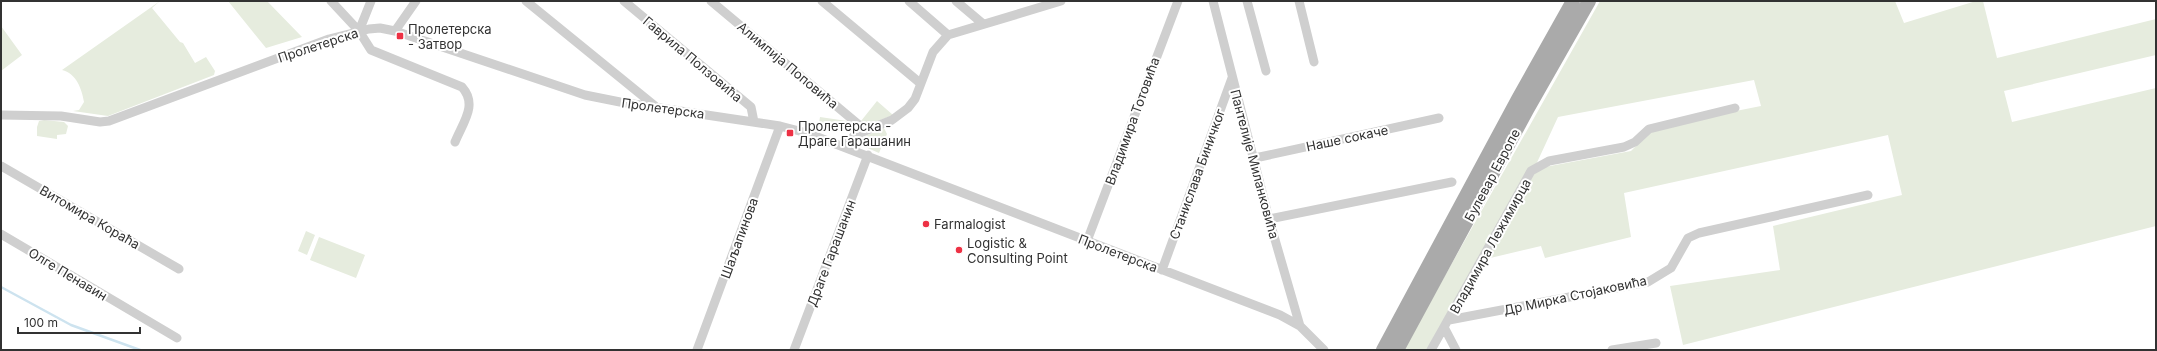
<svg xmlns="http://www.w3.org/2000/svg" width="2157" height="351" font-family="Inter,sans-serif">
<rect width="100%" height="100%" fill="#fff"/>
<path fill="#e6ecde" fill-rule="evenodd" d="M 160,1 L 152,8 L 180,42 L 183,43 L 195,63 L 206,57 L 215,71 L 214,75 L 108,116 L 73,111 L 79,110 L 84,102 C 82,89 76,73 62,70 Z
M 228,1 L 267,1 L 302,37 L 266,48 Z
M 1600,1 L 1895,1 L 1904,23 L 1976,1 L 1983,1 L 1997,58 L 2156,19 L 2156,55 L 2004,91 L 2012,122 L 2156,88 L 2156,226 L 1683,345 L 1670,286 L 1780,270 L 1773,226 L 1902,195 L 1888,135 L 1624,193 L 1631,237 L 1545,258 L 1541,246 L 1486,259 L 1434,350 L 1403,350 ZM 1754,80 L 1761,106 L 1655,127 L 1631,151 L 1534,169 L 1558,117 Z
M 1,26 L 22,55 L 1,71 Z
M 877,101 L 893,115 L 868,125 L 861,121 Z
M 820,117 L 847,121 L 843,133 L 819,123 Z
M 44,120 L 64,122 L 68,126 L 66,134 L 57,135 L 57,139 L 37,136 L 37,127 L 39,121 Z
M 884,128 L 887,134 L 879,153 L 856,143 L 856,140 Z
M 306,231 L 315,235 L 307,255 L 298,251 Z
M 319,237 L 365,255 L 356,278 L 310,260 Z"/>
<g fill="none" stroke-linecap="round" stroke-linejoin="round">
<path stroke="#cde3ef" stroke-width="2.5" d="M 1,287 L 71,325 L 140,350"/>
<path stroke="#cfcfcf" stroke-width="9" d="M 331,1 L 359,31 L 371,50 L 462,87 C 478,105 463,122 455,142
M 526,1 L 655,106
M 624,1 L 751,107 L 754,122
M 711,1 L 865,130
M 822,1 L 920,83
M 909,1 L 948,35
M 956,1 L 982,23
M 1213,1 L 1269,219 L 1300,326
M 1247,1 L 1266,71
M 1299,1 L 1314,62
M 359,31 L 371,1
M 395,31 L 416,1
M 1,115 L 61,116 L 100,122 L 109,121 L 329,39 L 369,29 L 380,28 L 395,31 L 585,95 L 620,102 L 780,126 L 807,133 L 1280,315 L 1300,326 L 1324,350
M 843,146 L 855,135 L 892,120 L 908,108 L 915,99 L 933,52 L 948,35 L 1061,1
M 1255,158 L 1439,118
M 1,166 L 179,269
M 1269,219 L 1452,182
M 1,234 L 177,338
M 1087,241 L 1178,1
M 1162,270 L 1232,78
M 1449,320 L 1648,282 L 1671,268 L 1688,238 L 1699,233 L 1868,195
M 697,350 L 780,126
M 794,350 L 868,155
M 1431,350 L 1444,327
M 1456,350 L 1444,327 L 1531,171 L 1549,161 L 1624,147 L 1635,142 L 1649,129 L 1735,108
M 1612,350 L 1656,343"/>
<path stroke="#aaa" stroke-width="14" d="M 1383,350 L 1518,99 L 1573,1
M 1397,350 L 1527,110 L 1589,1"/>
</g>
<g fill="#ed3144" stroke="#fff" stroke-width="1.5">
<rect x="396" y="32" width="8" height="8" rx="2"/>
<rect x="786" y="129" width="8" height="8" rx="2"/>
<circle cx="926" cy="224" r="4"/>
<circle cx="959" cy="250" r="4"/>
</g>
<g text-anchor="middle" stroke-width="4" stroke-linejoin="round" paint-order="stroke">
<g font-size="13" fill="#323232" stroke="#fff" text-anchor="start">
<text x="408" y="34">Пролетерска<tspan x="408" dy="15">- Затвор</tspan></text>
<text x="798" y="131">Пролетерска -<tspan x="798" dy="15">Драге Гарашанин</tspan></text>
<text x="934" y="229">Farmalogist</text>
<text x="967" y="248">Logistic &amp;<tspan x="967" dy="15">Consulting Point</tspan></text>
</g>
<g font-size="13" fill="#323232" stroke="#fff">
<text transform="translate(318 45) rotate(-18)" y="5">Пролетерска</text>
<text transform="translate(693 59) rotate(40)" y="5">Гаврила Ползовића</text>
<text transform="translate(788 65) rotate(40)" y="5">Алимпија Поповића</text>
<text transform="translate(663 108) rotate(8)" y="5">Пролетерска</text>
<text transform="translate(1132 121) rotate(-70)" y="5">Владимира Тотовића</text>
<text transform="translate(1347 138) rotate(-12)" y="5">Наше сокаче</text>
<text transform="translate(1255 164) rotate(75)" y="5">Пантелије Миланковића</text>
<text transform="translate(1197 174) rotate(-70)" y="5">Станислава Биничког</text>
<text transform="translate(1492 175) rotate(-62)" y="5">Булевар Европе</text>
<text transform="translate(90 217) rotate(30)" y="5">Витомира Кораћа</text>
<text transform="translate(739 238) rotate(-70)" y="5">Шаљапинова</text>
<text transform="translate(1490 246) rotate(-61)" y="5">Владимира Лежимирца</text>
<text transform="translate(831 253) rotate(-69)" y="5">Драге Гарашанин</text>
<text transform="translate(1118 253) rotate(21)" y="5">Пролетерска</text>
<text transform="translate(68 274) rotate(31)" y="5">Олге Пенавин</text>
<text transform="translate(1575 295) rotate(-12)" y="5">Др Мирка Стојаковића</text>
</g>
</g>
<rect width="2157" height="351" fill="none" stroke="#323232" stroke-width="4"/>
<path d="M18 327v6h122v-6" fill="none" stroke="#323232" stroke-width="2"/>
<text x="24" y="327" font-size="12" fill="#323232" stroke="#ffffff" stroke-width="3" paint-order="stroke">100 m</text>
</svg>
